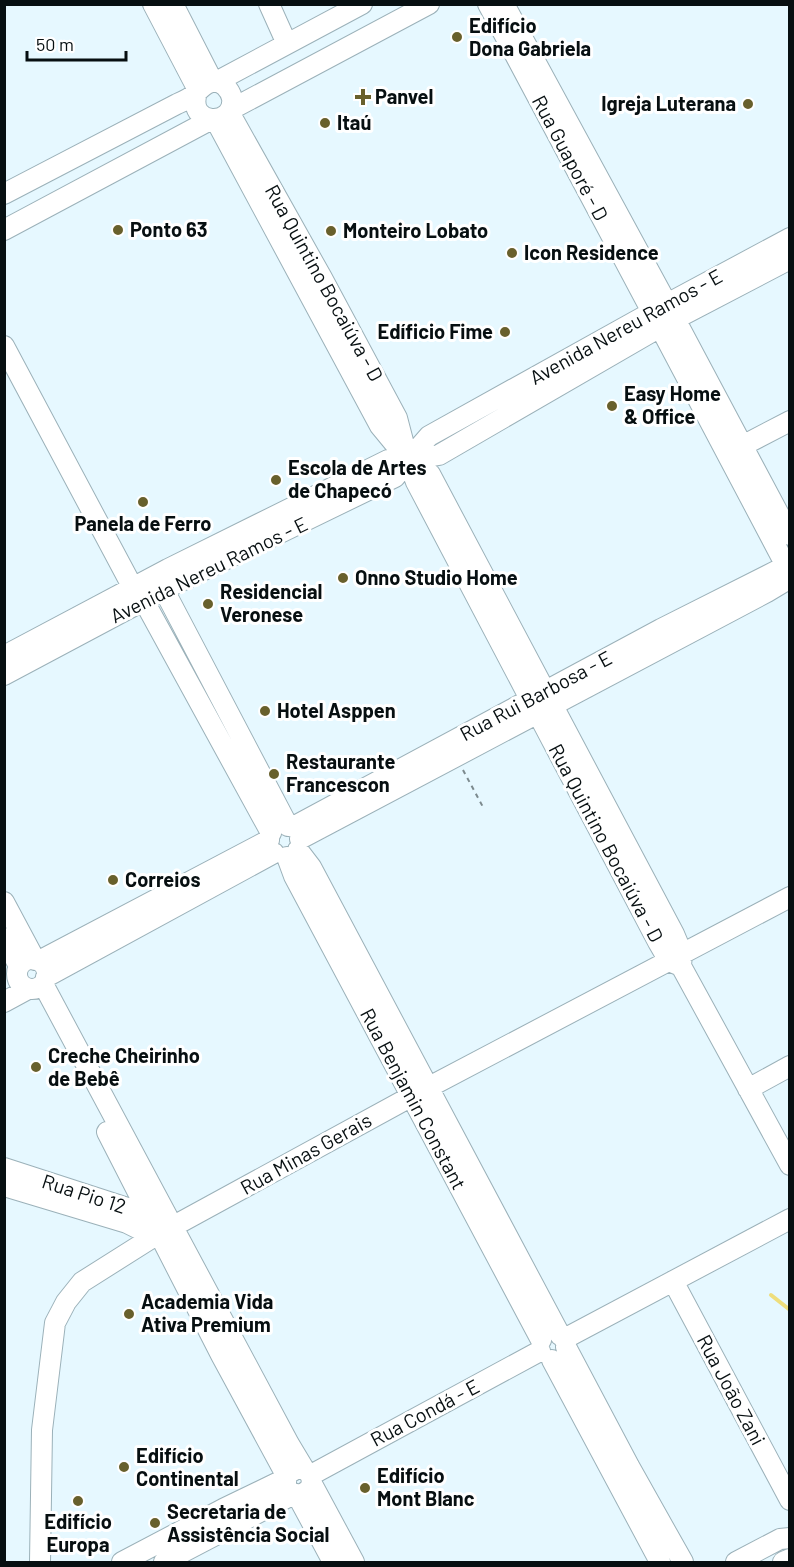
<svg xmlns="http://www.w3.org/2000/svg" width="794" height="1567" font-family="Barlow,sans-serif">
<rect width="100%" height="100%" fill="#e6f8ff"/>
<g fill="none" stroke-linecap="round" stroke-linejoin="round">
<path stroke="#eede7c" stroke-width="4" d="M 771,1295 L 790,1310"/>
<defs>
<path id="minor" d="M 153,4 L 198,90
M 173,4 L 213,82
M 269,4 L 287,44
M 488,4 L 652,312
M 504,4 L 667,304
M 216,82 L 362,4
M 230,110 L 429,4
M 229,112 L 322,278 L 397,418 L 408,460 L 416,482 L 530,699
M 215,119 L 380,426 L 408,460 L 430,474 L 545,691
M 4,194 L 177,104 C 184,101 192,97 197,92 C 205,84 214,77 225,86 C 228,89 231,94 232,98 C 236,127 186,127 197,92
M 4,230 L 212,119
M 675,319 L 790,535
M 660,327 L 784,562
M 4,346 L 133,588
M 742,446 L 790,421
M 164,590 L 288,826
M 144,601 L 271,833
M 4,656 L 168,569 L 388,460 L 408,460 L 429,436 L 652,312 L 790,238
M 4,675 L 175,584 L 395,477 L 408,460 L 439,455 L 660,327 L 790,259
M 553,706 L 674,934 L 682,953 L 681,966 L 790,1165
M 538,714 L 658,942 L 669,961 L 681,966
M 293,827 L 661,629 L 782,568
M 300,839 L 767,592 L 787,580
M 298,850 L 311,867 L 560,1335
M 287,857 L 294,876 L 541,1340
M 4,902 L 35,960
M 4,938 L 19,966
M17 974a15 15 0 1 1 30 0a15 15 0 1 1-30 0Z
M 39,961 L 269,840
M 46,977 L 274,853
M 43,984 L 289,1444 L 304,1469 L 311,1475 L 312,1484 C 307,1496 293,1498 286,1487 L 286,1475 L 296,1469 L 304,1469
M 4,1002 L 28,989
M 748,1089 L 790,1066
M 107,1132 L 221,1355 L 286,1475
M 4,1168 L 149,1215 L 155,1212
M 4,1186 L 127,1223 L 143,1231 L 150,1239
M 673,1281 L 790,1500
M 564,1339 L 790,1219
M 566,1347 L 629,1466 L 683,1562
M 552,1360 L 660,1562
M 311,1475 L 540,1351
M 312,1484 L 354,1562
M 297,1495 L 333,1562
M 40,1562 L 42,1430 L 55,1323 L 66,1302 L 82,1282 L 150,1239 L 412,1096 L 790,897
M 122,1562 L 223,1509 L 285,1479
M 164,1562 L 294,1494
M 736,1562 L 780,1539 L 790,1538
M 783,1562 L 790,1559"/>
</defs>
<use href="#minor" stroke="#9bb1b9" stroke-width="22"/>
<path stroke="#7c8a8e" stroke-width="2" stroke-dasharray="4.5 4.5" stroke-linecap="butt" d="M 463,770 L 483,807"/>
<use href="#minor" stroke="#fff" stroke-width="20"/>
</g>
<g fill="#68602c" stroke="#fff" stroke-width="2">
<circle cx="457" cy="37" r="6"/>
<path d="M360 88h6v6h6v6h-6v6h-6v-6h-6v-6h6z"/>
<circle cx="748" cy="104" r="6"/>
<circle cx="325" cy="123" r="6"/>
<circle cx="118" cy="230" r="6"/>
<circle cx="331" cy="231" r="6"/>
<circle cx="512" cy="253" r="6"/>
<circle cx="505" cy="332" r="6"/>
<circle cx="612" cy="406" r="6"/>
<circle cx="276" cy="480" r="6"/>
<circle cx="143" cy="502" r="6"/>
<circle cx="343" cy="578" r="6"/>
<circle cx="208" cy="604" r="6"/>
<circle cx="265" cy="711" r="6"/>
<circle cx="274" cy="774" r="6"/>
<circle cx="113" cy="880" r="6"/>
<circle cx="36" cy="1067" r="6"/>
<circle cx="129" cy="1314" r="6"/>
<circle cx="124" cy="1467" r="6"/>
<circle cx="365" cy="1488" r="6"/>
<circle cx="78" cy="1501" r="6"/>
<circle cx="155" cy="1523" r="6"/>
</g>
<g text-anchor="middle" stroke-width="6" stroke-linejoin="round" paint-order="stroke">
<g font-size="20" font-weight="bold" fill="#070f11" stroke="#fff" text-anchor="start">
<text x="469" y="33">Edifício<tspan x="469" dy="23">Dona Gabriela</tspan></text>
<text x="375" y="104">Panvel</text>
<text x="736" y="111" text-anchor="end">Igreja Luterana</text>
<text x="337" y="130">Itaú</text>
<text x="130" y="237">Ponto 63</text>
<text x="343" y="238">Monteiro Lobato</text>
<text x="524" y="260">Icon Residence</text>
<text x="493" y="339" text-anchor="end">Edíficio Fime</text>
<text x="624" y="401">Easy Home<tspan x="624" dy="23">&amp; Office</tspan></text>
<text x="288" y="475">Escola de Artes<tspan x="288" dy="23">de Chapecó</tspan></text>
<text x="143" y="531" text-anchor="middle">Panela de Ferro</text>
<text x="355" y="585">Onno Studio Home</text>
<text x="220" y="599">Residencial<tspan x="220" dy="23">Veronese</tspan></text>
<text x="277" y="718">Hotel Asppen</text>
<text x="286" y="769">Restaurante<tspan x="286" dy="23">Francescon</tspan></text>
<text x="125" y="887">Correios</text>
<text x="48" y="1063">Creche Cheirinho<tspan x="48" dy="23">de Bebê</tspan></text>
<text x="141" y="1309">Academia Vida<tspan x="141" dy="23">Ativa Premium</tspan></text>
<text x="136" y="1463">Edifício<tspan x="136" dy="23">Continental</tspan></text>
<text x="377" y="1483">Edifício<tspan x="377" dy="23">Mont Blanc</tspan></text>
<text x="167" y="1519">Secretaria de<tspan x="167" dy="23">Assistência Social</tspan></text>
<text x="78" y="1529" text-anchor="middle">Edifício<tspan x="78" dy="23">Europa</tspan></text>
</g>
<g font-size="20" fill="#070f11" stroke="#fff">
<text transform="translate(570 158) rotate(62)" y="7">Rua Guaporé - D</text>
<text transform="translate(324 283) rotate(61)" y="7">Rua Quintino Bocaiúva - D</text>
<text transform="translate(626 327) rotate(-29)" y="7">Avenida Nereu Ramos - E</text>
<text transform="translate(209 570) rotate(-26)" y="7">Avenida Nereu Ramos - E</text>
<text transform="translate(536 696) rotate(-28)" y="7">Rua Rui Barbosa - E</text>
<text transform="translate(606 843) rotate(62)" y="7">Rua Quintino Bocaiúva - D</text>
<text transform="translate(413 1099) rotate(62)" y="7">Rua Benjamin Constant</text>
<text transform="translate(306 1154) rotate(-29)" y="7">Rua Minas Gerais</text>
<text transform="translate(84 1194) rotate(18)" y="7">Rua Pio 12</text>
<text transform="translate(731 1390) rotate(62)" y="7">Rua João Zani</text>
<text transform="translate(425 1413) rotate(-28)" y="7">Rua Condá - E</text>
</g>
</g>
<rect width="794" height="1567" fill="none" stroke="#070f11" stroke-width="12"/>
<path d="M27 51v9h99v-9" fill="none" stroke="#070f11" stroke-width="3"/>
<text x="36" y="51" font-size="18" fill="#070f11" stroke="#ffffff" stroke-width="4.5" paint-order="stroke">50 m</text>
</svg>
